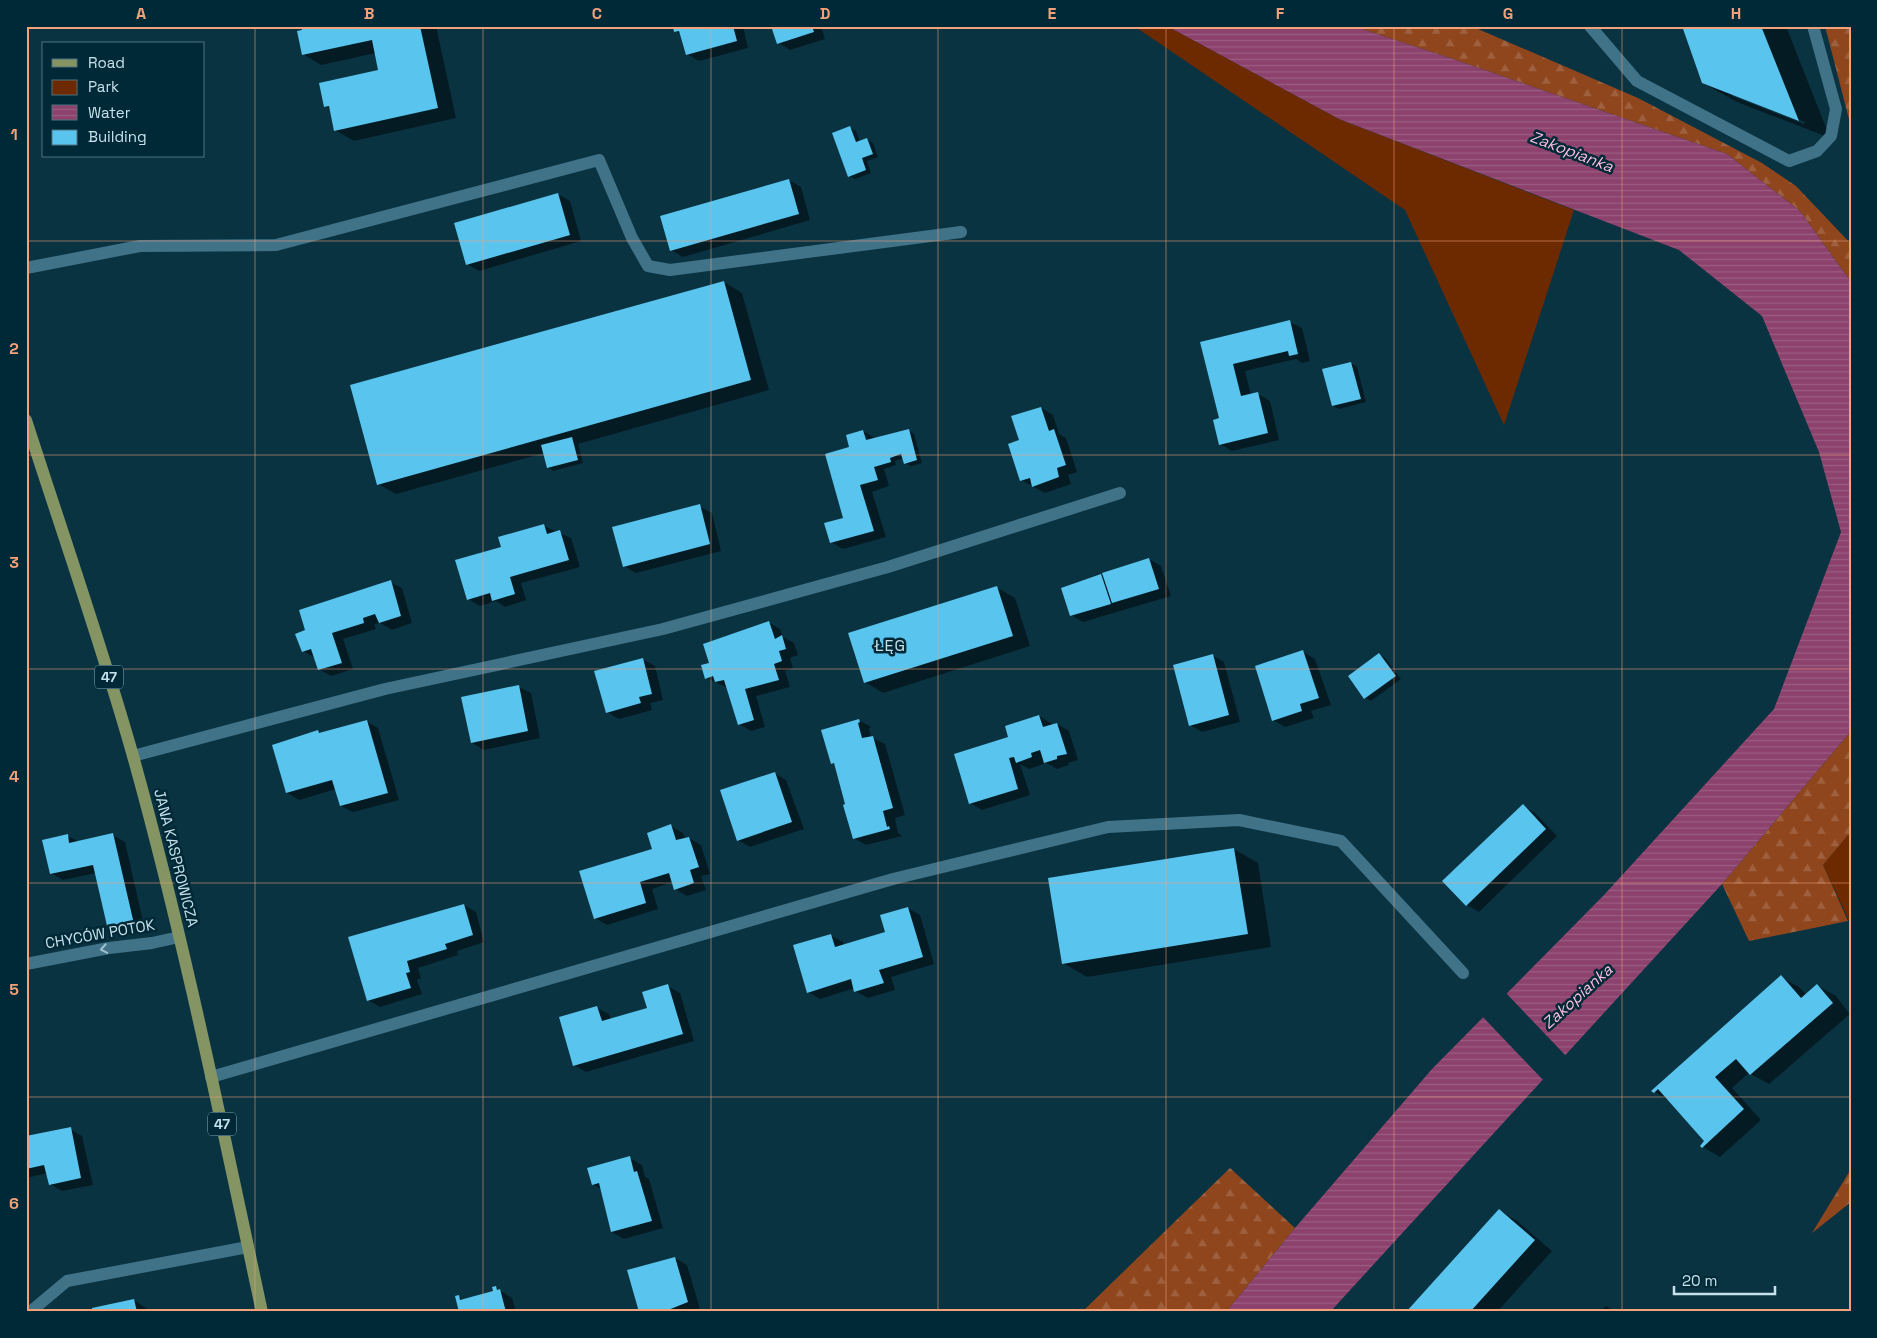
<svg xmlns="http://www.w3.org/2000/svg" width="1877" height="1338" font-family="'Space Grotesk',sans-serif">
<defs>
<pattern id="forest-firs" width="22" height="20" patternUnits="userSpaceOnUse" patternTransform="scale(1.25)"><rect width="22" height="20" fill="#90461d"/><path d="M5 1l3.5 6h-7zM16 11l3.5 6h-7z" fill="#9e603e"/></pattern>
<pattern id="water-rules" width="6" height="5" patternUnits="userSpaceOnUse" patternTransform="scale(1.25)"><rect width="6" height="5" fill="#8c426d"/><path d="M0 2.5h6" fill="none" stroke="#9b5d82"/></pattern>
</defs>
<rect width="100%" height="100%" fill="#0a3342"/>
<path fill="#6d2a00" d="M 1134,26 L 1167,26 L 1339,119 L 1574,210 L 1504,425 L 1405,210 Z
M 1848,835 L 1851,838 L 1851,925 L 1823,865 Z"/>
<path fill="url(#forest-firs)" d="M 1353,26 L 1471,26 L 1638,98 L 1762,163 L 1796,186 L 1851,244 L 1851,282 L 1800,211 L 1727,154 L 1450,58 Z
M 1825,26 L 1851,26 L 1851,127 Z
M 1851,731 L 1851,838 L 1848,835 L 1823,865 L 1848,921 L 1749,941 L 1722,884 Z
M 1230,1168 L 1295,1228 L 1226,1312 L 1082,1312 Z
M 1851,1169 L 1851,1202 L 1812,1233 Z"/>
<path fill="url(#water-rules)" d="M 1167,26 L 1353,26 L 1450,58 L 1727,154 L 1800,211 L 1851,282 L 1851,731 L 1722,884 L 1330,1312 L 1226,1312 L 1295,1228 L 1432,1069 L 1604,895 L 1774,709 L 1841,532 L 1819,452 L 1762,316 L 1679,250 L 1339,119 Z"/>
<path fill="#0a3342" d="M 1505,992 L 1567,1057 L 1544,1081 L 1482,1016 Z"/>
<path fill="#0007" fill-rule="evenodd" d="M 302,26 L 436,26 L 456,118 L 354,141 L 335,130 L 331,110 L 325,106 L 380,70 L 376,53 L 321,65 L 303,54 Z
M 674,26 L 743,26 L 748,48 L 699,61 L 687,54 L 682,35 L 675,31 Z
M 773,26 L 821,26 L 825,39 L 790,50 L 778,43 Z
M 1683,26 L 1786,26 L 1830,138 L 1737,102 L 1703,83 ZM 1732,94 L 1805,122 L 1804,124 L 1732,96 Z
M 850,128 L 856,131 L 860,142 L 867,139 L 873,143 L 878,157 L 867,161 L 871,173 L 855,179 L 849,176 Z
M 789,180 L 801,187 L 810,220 L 683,257 L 671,250 Z
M 558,194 L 570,201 L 581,241 L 479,271 L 467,264 Z
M 724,282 L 742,293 L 769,390 L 578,444 L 583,463 L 553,471 L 548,467 L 544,453 L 396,494 L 378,484 Z
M 1290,322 L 1302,328 L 1310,361 L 1302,363 L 1296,359 L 1245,371 L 1251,395 L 1258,394 L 1270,401 L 1279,440 L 1232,451 L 1220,444 L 1220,419 L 1202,343 Z
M 1351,363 L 1357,367 L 1366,402 L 1339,409 L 1333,406 Z
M 1041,408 L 1053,415 L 1059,434 L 1066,438 L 1077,472 L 1068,475 L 1071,484 L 1045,493 L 1021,480 L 1020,441 Z
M 909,430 L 914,434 L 922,463 L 911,466 L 905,463 L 904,458 L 895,461 L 896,465 L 884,469 L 889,486 L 872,492 L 886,537 L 843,549 L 831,542 L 844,519 L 851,448 L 863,431 L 875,438 ZM 863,434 L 865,434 L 868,442 L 865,442 Z
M 699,506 L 712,513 L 721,551 L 636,573 L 624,566 Z
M 544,526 L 571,538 L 580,567 L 521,583 L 526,600 L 505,607 L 496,601 L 480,606 L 468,599 Z
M 1149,559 L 1161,566 L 1171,596 L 1083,622 L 1071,615 L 1062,589 Z
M 390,582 L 402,588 L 412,623 L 392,630 L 380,623 L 374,624 L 376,629 L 343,639 L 353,669 L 331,676 L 319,669 L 315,658 L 303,651 L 307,631 Z
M 996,587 L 1015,598 L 1030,646 L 883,693 L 865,682 Z
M 768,622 L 780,629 L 783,637 L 794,643 L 798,655 L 790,658 L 793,668 L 785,671 L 790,687 L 756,696 L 765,727 L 751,731 L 739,724 L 728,688 L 706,678 L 710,664 Z
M 1303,652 L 1315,659 L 1331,705 L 1311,711 L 1314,718 L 1285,727 L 1273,720 Z
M 1379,654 L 1385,658 L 1401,679 L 1371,701 L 1365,698 Z
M 1212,655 L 1224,662 L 1240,722 L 1202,732 L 1190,725 Z
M 642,659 L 655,666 L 663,700 L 650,703 L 652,710 L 619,719 L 607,712 Z
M 519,687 L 531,693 L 540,738 L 484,750 L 472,743 Z
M 1039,716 L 1051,723 L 1052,726 L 1057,724 L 1069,731 L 1078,760 L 1068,763 L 1069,765 L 1057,769 L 1043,761 L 1044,764 L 1029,769 L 1020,764 L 1030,795 L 982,810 L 970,803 L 1010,738 Z
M 859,720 L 871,727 L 869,729 L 871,737 L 885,744 L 905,815 L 895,818 L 898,833 L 902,836 L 866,845 L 854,838 L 836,765 L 832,763 Z
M 366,721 L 378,728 L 399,800 L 353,812 L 341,806 L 336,789 L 299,800 L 287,793 L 318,732 L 322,734 Z
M 774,773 L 786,780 L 804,829 L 750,847 L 738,840 Z
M 1523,806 L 1535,813 L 1557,836 L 1479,912 L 1467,905 Z
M 671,826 L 683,833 L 685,839 L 689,838 L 701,845 L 710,874 L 701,876 L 706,890 L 687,896 L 675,889 L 673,882 L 652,889 L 658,909 L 607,925 L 595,918 L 653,850 Z
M 113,835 L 125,842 L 145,930 L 121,936 L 109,929 L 96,873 L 63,880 L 51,873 L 68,836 L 79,842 Z
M 1234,849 L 1258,863 L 1271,947 L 1087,977 L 1063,963 L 1050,879 Z
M 464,905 L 476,912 L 484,942 L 457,951 L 458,955 L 418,968 L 421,978 L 417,980 L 422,994 L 380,1007 L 368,1000 L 349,937 Z
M 908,908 L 920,915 L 934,964 L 891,977 L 895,990 L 868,998 L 855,991 L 855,988 L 820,999 L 808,992 L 830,935 L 843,942 L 844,946 L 886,933 Z
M 1781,977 L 1799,987 L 1807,995 L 1818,986 L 1836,996 L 1850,1014 L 1769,1084 L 1749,1073 L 1732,1088 L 1761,1120 L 1720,1157 L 1703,1147 L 1705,1141 L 1671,1102 L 1653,1091 Z
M 668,986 L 680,993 L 694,1041 L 586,1072 L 574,1065 L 597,1008 L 609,1014 L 611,1019 L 649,1008 Z
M 70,1129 L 82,1136 L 93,1185 L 62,1191 L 50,1184 L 48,1173 L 26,1178 L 26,1137 Z
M 630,1158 L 642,1165 L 645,1177 L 649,1179 L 663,1228 L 624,1239 L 612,1232 L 601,1189 L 593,1184 Z
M 1499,1210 L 1517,1221 L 1552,1251 L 1497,1312 L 1407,1312 Z
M 675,1258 L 687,1265 L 700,1309 L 690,1312 L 640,1312 Z
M 495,1287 L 512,1298 L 516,1312 L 460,1312 L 459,1297 L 464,1300 L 495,1292 Z
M 134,1300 L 152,1312 L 94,1312 Z
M 1606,1306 L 1616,1312 L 1599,1312 Z"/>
<path fill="#59c4ed" d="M 301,26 L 420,26 L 438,108 L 334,131 L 329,106 L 324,107 L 319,83 L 378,70 L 372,40 L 302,55 L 297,31 L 302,30 Z
M 673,26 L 733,26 L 737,41 L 686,55 L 679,31 L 674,32 Z
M 771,26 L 812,26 L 814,32 L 777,44 Z
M 1682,26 L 1761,26 L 1799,121 L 1702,83 Z
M 850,126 L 856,142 L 867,138 L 873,154 L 862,158 L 866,170 L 848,177 L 832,133 Z
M 789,179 L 799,214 L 670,251 L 660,216 Z
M 558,193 L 570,235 L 466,265 L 454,223 Z
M 724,281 L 751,380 L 377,485 L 350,385 Z
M 1290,320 L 1298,354 L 1289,356 L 1288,351 L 1233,364 L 1241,396 L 1258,392 L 1268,433 L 1219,445 L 1213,420 L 1219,418 L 1200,342 Z
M 1351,362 L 1361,399 L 1332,406 L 1322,369 Z
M 1041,407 L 1049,431 L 1054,429 L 1066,465 L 1057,468 L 1059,477 L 1032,487 L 1030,478 L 1020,481 L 1008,444 L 1019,440 L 1011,416 Z
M 909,429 L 917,460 L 904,464 L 901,454 L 890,458 L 891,462 L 874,467 L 878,480 L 860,485 L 874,531 L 830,543 L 824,523 L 843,518 L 825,454 L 849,447 L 846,435 L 863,430 L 866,440 Z
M 572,437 L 578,460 L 547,468 L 541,445 Z
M 700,504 L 710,544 L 623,567 L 612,527 Z
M 544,524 L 547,534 L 560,530 L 569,560 L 510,577 L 515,594 L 492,601 L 490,593 L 467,600 L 455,560 L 501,547 L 498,537 Z
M 1149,558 L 1159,589 L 1112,603 L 1102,573 Z
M 1101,574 L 1111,604 L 1070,616 L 1061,588 Z
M 391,580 L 401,616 L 379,623 L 375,614 L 363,618 L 364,623 L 332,633 L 342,663 L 318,670 L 311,649 L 302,652 L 295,634 L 305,630 L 299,610 Z
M 997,586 L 1013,636 L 864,683 L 848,633 Z
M 769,621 L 775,639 L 782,635 L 786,649 L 779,651 L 782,661 L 774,664 L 779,680 L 745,689 L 754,720 L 738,725 L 724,680 L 715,682 L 713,676 L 705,679 L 701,665 L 709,663 L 703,644 Z
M 1303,650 L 1319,698 L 1300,704 L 1302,711 L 1272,721 L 1255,666 Z
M 1379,653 L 1396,676 L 1364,699 L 1348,676 Z
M 1213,654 L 1229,715 L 1189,726 L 1173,665 Z
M 643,658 L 652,694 L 639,697 L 641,703 L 606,713 L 594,671 Z
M 519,685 L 528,731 L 471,743 L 461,697 Z
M 1039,715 L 1043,727 L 1057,723 L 1067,754 L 1057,756 L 1057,759 L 1044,763 L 1040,750 L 1031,753 L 1032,757 L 1016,763 L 1014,757 L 1009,758 L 1018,789 L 969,804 L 954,754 L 1008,737 L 1005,726 Z
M 859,719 L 860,722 L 858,723 L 862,738 L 873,736 L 893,808 L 883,811 L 887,827 L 889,826 L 890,829 L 853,839 L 843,805 L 845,804 L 834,763 L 831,764 L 821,730 Z
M 367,720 L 388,793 L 340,806 L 332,780 L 286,793 L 272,745 L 318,730 L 319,733 Z
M 775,772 L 792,822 L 737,841 L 720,790 Z
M 1523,804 L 1546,829 L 1466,906 L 1442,881 Z
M 671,824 L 676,840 L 689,837 L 699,867 L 690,870 L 694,883 L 674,890 L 669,873 L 640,882 L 646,903 L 594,919 L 579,871 L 652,849 L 647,833 Z
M 113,833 L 134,924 L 108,930 L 93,865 L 50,874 L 42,840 L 68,834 L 69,843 Z
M 1234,848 L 1248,934 L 1062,964 L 1048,878 Z
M 464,904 L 473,935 L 445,944 L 447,949 L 407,961 L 410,972 L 406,973 L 411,988 L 367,1001 L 348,937 Z
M 908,907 L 923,957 L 879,970 L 884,983 L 854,992 L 851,979 L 807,993 L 793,945 L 831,934 L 835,947 L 885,932 L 880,915 Z
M 1781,975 L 1801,998 L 1817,984 L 1833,1003 L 1750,1075 L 1736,1059 L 1715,1077 L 1744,1109 L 1702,1148 L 1700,1146 L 1704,1141 L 1658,1089 L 1654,1093 L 1651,1091 Z
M 668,984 L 683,1034 L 573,1066 L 559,1017 L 597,1006 L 602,1021 L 647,1008 L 642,992 Z
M 71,1127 L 81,1178 L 49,1185 L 44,1165 L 26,1169 L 26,1136 Z
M 630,1156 L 634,1172 L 637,1171 L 652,1221 L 611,1232 L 599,1183 L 592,1185 L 587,1168 Z
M 1499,1209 L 1535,1240 L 1470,1312 L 1406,1312 Z
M 675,1257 L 688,1302 L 663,1312 L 639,1312 L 627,1270 Z
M 496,1286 L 497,1290 L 500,1289 L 506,1312 L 459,1312 L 455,1296 L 459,1295 L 460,1300 L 493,1291 L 492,1287 Z
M 134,1299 L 137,1312 L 92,1312 L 92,1308 Z"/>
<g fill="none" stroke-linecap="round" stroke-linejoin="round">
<path stroke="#407388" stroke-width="12" d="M 1590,26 L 1637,81 L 1789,161 L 1817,151 L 1831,136 L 1836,109 L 1813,26
M 26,268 L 140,246 L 276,245 L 599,160 L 632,238 L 648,266 L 670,270 L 961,232
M 133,756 L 385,689 L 663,629 L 888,567 L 1120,493
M 26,964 L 109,948 L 152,943 L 179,937
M 211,1077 L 893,879 L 1108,827 L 1239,820 L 1341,841 L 1463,973
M 30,1312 L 67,1281 L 248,1247"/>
<path stroke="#849563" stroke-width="12" d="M 26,420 C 62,532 101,643 133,756 C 184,939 222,1126 262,1312"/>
</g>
<defs><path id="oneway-chevron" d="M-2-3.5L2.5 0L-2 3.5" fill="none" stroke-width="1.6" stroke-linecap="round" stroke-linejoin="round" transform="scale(1.25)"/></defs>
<use stroke="#9ec0ce" href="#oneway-chevron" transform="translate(104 949) rotate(170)"/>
<path fill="none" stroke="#f1a27b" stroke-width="1" stroke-opacity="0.55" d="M 255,26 L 255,1312M 483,26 L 483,1312M 711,26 L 711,1312M 938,26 L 938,1312M 1166,26 L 1166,1312M 1394,26 L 1394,1312M 1622,26 L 1622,1312M 26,241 L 1851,241M 26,455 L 1851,455M 26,669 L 1851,669M 26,883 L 1851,883M 26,1097 L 1851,1097"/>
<g text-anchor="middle" stroke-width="5" stroke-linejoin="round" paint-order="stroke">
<g fill="#002937" stroke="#8baab6" stroke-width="1">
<rect x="95" y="665.5" width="28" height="23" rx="4"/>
<rect x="208" y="1112.5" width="28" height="23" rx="4"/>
</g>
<g font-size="14" font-weight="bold" fill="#c7e1ec">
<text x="109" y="682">47</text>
<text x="222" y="1129">47</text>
</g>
<g font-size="15" fill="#c7e1ec" stroke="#002937">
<text transform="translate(176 858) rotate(76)" y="5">JANA KASPROWICZA</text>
<text transform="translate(100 934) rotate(-10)" y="5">CHYCÓW POTOK</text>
</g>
<g font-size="16" font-style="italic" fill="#febddf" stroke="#002937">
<text transform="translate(1572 151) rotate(21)" y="6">Zakopianka</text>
<text transform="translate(1577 996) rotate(-42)" y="6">Zakopianka</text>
</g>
<g font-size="16" letter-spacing="1" fill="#c7e1ec" stroke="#002937">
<text x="890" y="651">ŁĘG</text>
</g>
</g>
<rect width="1877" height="1338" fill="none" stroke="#002937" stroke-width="55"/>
<rect x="42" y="42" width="162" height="115" fill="#002937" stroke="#50737f"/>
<rect x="52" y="59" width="25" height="8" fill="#849563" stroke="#50737f"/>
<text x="88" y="68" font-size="15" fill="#c7e1ec">Road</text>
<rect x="52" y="80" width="25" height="15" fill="#6d2a00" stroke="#50737f"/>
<text x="88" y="92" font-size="15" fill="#c7e1ec">Park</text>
<rect x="52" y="105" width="25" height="15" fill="url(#water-rules)" stroke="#50737f"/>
<text x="88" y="118" font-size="15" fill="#c7e1ec">Water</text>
<rect x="52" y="130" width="25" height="15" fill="#59c4ed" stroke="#50737f"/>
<text x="88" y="142" font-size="15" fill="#c7e1ec">Building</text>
<path d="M1674 1286v8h101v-8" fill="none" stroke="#c7e1ec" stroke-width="2.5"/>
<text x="1682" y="1286" font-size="15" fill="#c7e1ec" stroke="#002937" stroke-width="4" paint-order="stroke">20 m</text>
<rect x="28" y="28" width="1822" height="1282" fill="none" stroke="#f1a27b" stroke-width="2"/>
<g font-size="16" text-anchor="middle" font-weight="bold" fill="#f1a27b">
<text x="141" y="19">A</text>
<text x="369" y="19">B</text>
<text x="597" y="19">C</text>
<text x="825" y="19">D</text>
<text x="1052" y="19">E</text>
<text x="1280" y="19">F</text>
<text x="1508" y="19">G</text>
<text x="1736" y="19">H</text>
<text x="14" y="140">1</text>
<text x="14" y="354">2</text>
<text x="14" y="568">3</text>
<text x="14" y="782">4</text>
<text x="14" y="995">5</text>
<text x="14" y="1209">6</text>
</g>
</svg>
